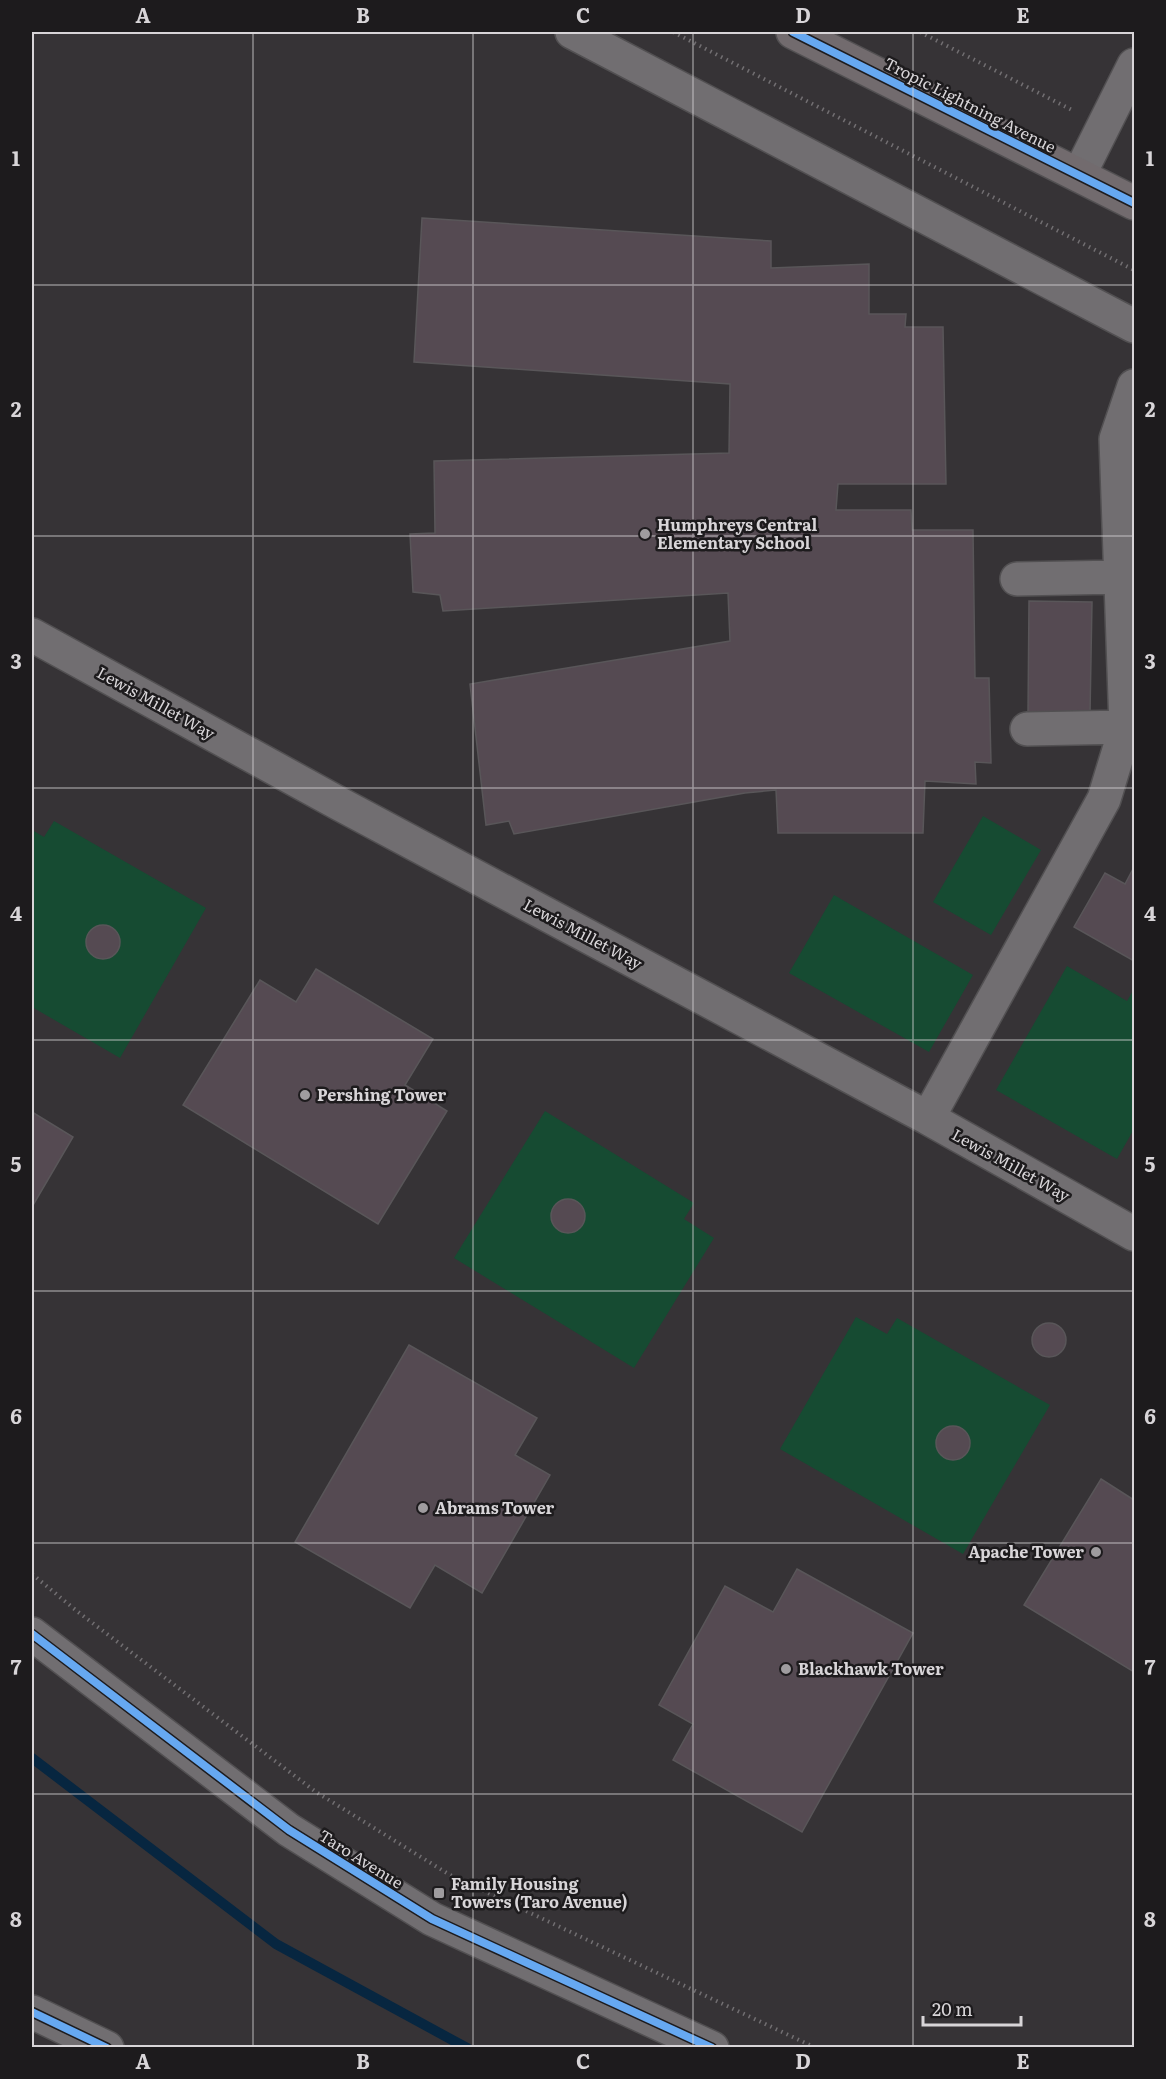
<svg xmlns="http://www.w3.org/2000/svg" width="1166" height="2079" font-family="Literata,serif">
<rect width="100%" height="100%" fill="#363336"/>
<path fill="#164b32" d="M 983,816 L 1041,850 L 991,935 L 933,902 Z
M 54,821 L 206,908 L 120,1058 L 32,1007 L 32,830 L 44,837 Z
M 834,895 L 973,975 L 929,1052 L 789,973 Z
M 1067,966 L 1127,1001 L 1134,989 L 1134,1129 L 1117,1159 L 996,1090 Z
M 545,1111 L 694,1203 L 684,1219 L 714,1238 L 634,1368 L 454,1258 Z
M 856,1317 L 887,1334 L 897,1318 L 1050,1405 L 963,1554 L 780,1449 Z"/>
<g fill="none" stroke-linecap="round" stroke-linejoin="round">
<path stroke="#072640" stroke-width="10" d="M 32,1758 L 276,1944 L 467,2048"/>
</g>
<path fill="#554a52" stroke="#595659" stroke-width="1.5" d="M 422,218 L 771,241 L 771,268 L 869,264 L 869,314 L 906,314 L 905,327 L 943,327 L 946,484 L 838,484 L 836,510 L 911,510 L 912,530 L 973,530 L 975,678 L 989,678 L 991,763 L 975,762 L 976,784 L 925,781 L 923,833 L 778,833 L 776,790 L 745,793 L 514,834 L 509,821 L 486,825 L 470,684 L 730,641 L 728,593 L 443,611 L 440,595 L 413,592 L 410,534 L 435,533 L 434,461 L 729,453 L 730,384 L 414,362 Z
M 1029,601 L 1092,602 L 1090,714 L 1028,713 Z
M 1134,867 L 1134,961 L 1074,927 L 1105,873 L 1125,884 Z
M86 942a17 17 0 1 1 34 0a17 17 0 1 1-34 0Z
M 316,969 L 433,1039 L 405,1085 L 447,1111 L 378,1224 L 183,1105 L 260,980 L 296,1002 Z
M 32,1112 L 73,1137 L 32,1207 Z
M551 1216a17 17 0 1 1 34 0a17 17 0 1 1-34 0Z
M1032 1340a17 17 0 1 1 34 0a17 17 0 1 1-34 0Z
M 409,1345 L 537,1418 L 515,1455 L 550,1475 L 482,1593 L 435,1565 L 410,1608 L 295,1542 Z
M936 1443a17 17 0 1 1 34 0a17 17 0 1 1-34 0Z
M 1101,1479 L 1134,1500 L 1134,1672 L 1024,1605 Z
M 797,1569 L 913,1633 L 802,1832 L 673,1760 L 693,1724 L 659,1705 L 725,1586 L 773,1612 Z"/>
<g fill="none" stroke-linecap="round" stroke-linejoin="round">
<defs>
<path id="minor" d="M 572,32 L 1134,326
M 1079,175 L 1134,65
M 1017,579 L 1120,577
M 32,635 L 338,803 L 928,1118 L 1134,1234
M 1027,729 L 1126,727
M 928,1118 L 1104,799 L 1126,727 L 1116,439 L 1134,386
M 32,1634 L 289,1830 L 432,1919 L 712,2048
M 32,2012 L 107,2048"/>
<path id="major" d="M 793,32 L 1134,203"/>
</defs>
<use href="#minor" stroke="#525052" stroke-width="36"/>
<use href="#major" stroke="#525052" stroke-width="36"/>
<path stroke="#726f72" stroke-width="4" stroke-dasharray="1.5 4.5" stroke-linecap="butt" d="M 673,32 L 1134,270
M 920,32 L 1074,111
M 32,1574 L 78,1612 L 316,1792 L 450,1875 L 816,2048"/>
<use href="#minor" stroke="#716e71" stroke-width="33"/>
<use href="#major" stroke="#726b6e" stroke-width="33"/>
<defs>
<path id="cycleway" d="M 793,32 L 1134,203
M 32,1634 L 289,1830 L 432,1919 L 712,2048
M 32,2012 L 107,2048"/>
</defs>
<use href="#cycleway" stroke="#1d1b1d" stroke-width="11"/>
<use href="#cycleway" stroke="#66a8f1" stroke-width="8"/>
</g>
<path fill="none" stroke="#d8d5d8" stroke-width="1.5" stroke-opacity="0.55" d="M 253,32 L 253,2048M 473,32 L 473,2048M 693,32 L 693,2048M 913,32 L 913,2048M 32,285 L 1134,285M 32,536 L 1134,536M 32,788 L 1134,788M 32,1040 L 1134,1040M 32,1291 L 1134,1291M 32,1543 L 1134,1543M 32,1794 L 1134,1794"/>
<g fill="#9f9c9f" stroke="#1d1b1d" stroke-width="2">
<circle cx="645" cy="534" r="6"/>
<circle cx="305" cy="1095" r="6"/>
<circle cx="423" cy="1508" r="6"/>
<circle cx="1096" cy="1552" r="6"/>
<circle cx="786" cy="1669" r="6"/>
<rect x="433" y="1887" width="12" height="12" rx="3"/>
</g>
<g text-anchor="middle" stroke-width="5" stroke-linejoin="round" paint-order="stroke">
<g font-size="16" fill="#d8d5d8" stroke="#1d1b1d">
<text transform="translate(970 105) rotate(27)" y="6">Tropic Lightning Avenue</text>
<text transform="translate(156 703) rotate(29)" y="6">Lewis Millet Way</text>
<text transform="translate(583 934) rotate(28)" y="6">Lewis Millet Way</text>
<text transform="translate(1011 1165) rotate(29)" y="6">Lewis Millet Way</text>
<text transform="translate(361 1859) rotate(32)" y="6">Taro Avenue</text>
</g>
<g font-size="16" font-weight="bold" fill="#d8d5d8" stroke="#1d1b1d" text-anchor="start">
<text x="657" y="531">Humphreys Central<tspan x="657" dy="18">Elementary School</tspan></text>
<text x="317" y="1101">Pershing Tower</text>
<text x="435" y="1514">Abrams Tower</text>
<text x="1084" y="1558" text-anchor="end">Apache Tower</text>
<text x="798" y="1675">Blackhawk Tower</text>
<text x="451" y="1890">Family Housing<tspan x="451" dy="18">Towers (Taro Avenue)</tspan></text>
</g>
</g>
<rect width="1166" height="2079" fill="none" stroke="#1d1b1d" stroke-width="66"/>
<path d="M923 2016v9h98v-9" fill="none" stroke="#d8d5d8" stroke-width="3"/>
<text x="932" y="2016" font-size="18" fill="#d8d5d8" stroke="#1d1b1d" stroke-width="4.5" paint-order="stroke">20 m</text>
<rect x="33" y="33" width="1100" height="2013" fill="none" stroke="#d8d5d8" stroke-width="2"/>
<g font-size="20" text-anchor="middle" font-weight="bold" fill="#d8d5d8">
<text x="143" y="23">A</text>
<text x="363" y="23">B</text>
<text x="583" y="23">C</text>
<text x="803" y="23">D</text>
<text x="1023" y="23">E</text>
<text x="16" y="166">1</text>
<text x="1150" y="166">1</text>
<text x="16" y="417">2</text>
<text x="1150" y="417">2</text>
<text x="16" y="669">3</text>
<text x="1150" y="669">3</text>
<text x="16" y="921">4</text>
<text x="1150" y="921">4</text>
<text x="16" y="1172">5</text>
<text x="1150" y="1172">5</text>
<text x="16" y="1424">6</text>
<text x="1150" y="1424">6</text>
<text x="16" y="1675">7</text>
<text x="1150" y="1675">7</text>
<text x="16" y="1927">8</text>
<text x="1150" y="1927">8</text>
<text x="143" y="2069">A</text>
<text x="363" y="2069">B</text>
<text x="583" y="2069">C</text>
<text x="803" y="2069">D</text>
<text x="1023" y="2069">E</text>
</g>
</svg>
